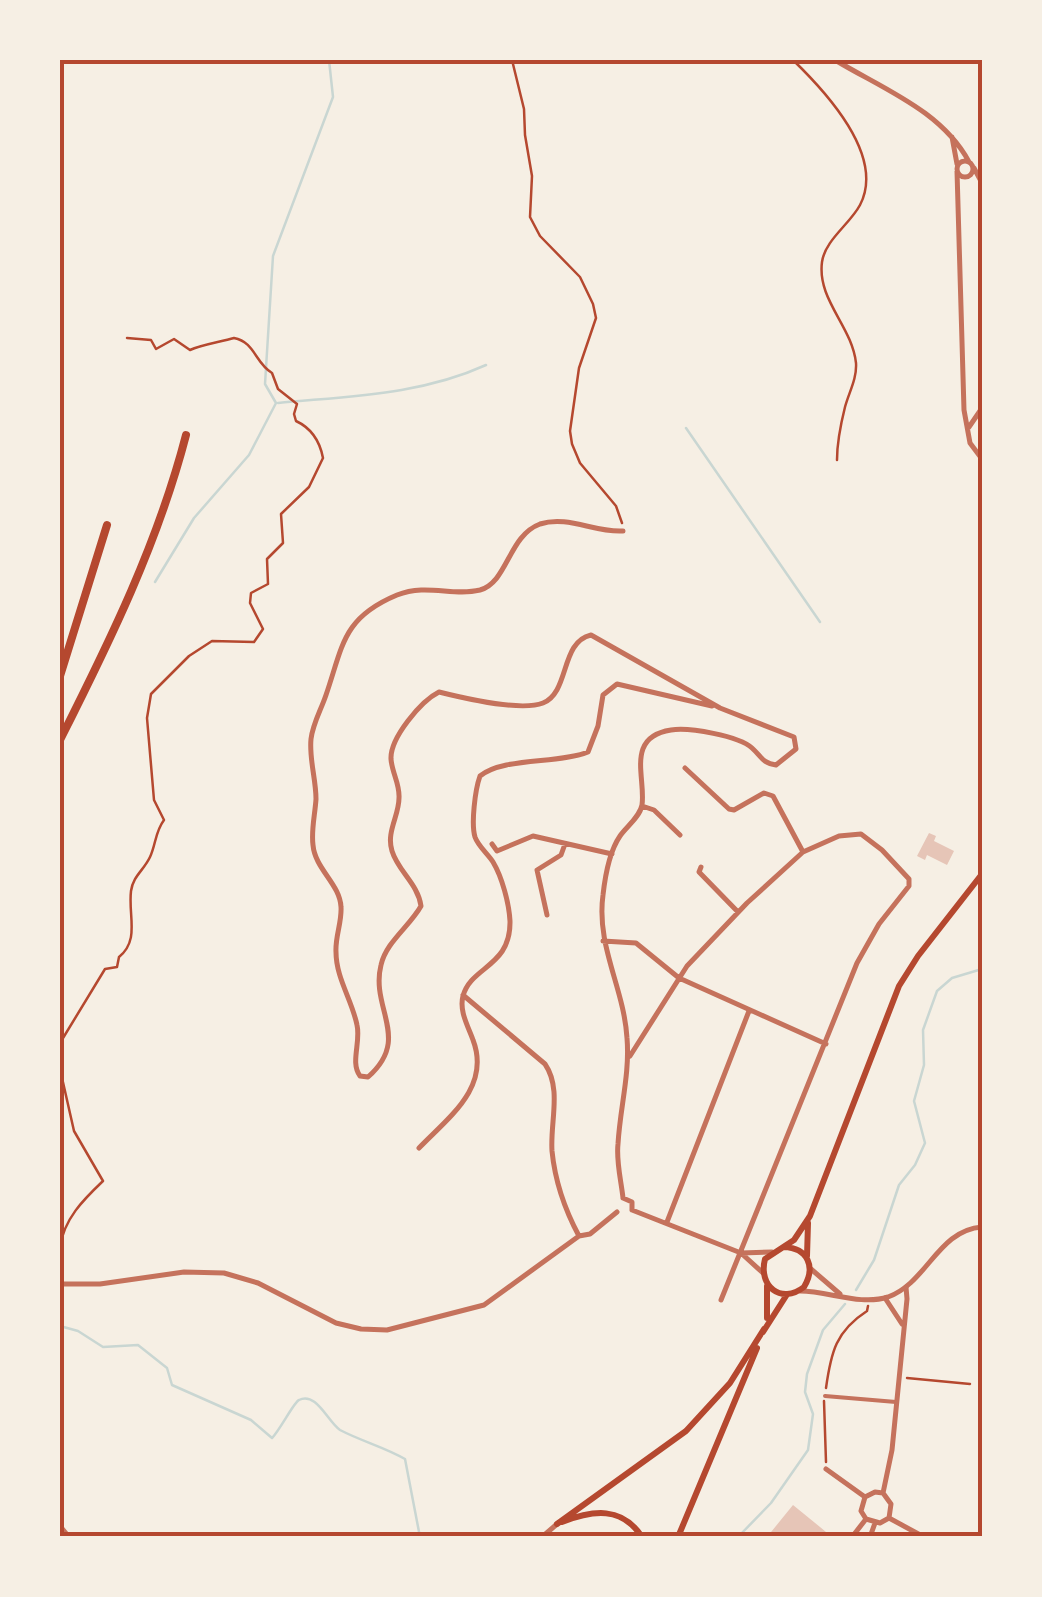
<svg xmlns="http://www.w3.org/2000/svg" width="1042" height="1597" font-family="Karla,sans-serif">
<rect width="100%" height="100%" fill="#f6efe4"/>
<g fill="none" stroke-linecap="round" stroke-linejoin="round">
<path stroke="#c9d6d2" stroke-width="2.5" d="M 278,403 C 350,396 420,395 486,365
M 686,428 L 820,622
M 155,582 L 194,518 L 249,455 L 276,403 L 265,384 L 273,256 L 333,97 L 329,60
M 856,1290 L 874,1260 L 899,1185 L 915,1165 L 925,1143 L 914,1101 L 924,1065 L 923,1030 L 937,991 L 952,978 L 982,969
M 60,1326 L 78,1331 L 103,1347 L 138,1345 L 167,1368 L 172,1385 L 251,1420 L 272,1438 C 280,1430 294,1402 299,1400 C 316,1391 328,1422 340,1430 C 361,1441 384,1447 405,1459 L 420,1537
M 738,1537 L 771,1503 L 808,1450 L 813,1414 L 805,1392 L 807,1374 L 823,1330 L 845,1304"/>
</g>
<path fill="#e6c5b7" d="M 929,833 L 936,836 L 934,841 L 954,851 L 947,865 L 927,855 L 925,860 L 917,856 Z
M 793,1505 L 820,1527 L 832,1537 L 767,1537 Z"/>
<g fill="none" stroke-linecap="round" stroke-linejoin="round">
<path stroke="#b5482f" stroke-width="2.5" d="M 512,60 L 524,109 L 525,135 L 532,176 L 530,217 L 540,236 L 580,277 L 593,304 L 596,318 L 579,368 L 570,431 L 572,444 L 580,463 L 616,506 L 622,523
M 793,60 C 825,91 886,155 860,205 C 850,224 825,240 822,262 C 817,300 852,326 856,363 C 857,379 849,392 845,407 C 841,423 837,443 837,460
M 60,1043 L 105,969 L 117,967 L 119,957 C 140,940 128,916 131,891 C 133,876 144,870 150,857 C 156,844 155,832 164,820 L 154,800 L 147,718 L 151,694 L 189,656 L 212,641 L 254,642 L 263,629 L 250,603 L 251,593 L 268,584 L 267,559 L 283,543 L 281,514 L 309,487 L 323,458 C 320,442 311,428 296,421 L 294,414 L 297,404 L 278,389 L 272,373 C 255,363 255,342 234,338 C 220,342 201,345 190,350 L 174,339 L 156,349 L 151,340 L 127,338
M 60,1069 L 74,1131 L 103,1181 C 83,1200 64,1219 60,1247
M 907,1378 L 970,1384
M 826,1388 C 831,1352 836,1331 867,1311 L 868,1306
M 824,1401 L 826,1462"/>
<path stroke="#c5725c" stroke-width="4" d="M 825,1396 L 896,1402"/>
<path stroke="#c5725c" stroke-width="5" d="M 835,60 C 883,89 942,111 969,162
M 952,137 L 957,164
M957 169a8 8 0 1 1 16 0a8 8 0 1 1-16 0Z
M 974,168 L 982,183
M 957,171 L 964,410 L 970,443 L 982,459
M 969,427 L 982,408
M 685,768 L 729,809 L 734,810 L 764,793 L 773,796 L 803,852
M 642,806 L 654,810 L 680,835
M 492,844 L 497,851 L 533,836 L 612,854
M 701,867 L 699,872 L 738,912
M 547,915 L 537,870 L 561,855 L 565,844
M 603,941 L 636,943 L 679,978 L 826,1044
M 463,995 L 545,1064 C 562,1089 550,1122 552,1151 C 555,1181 565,1210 579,1236
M 630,1056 L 687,966 L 747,903 L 803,852 L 839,836 L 861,834 L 882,850 L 909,879 L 909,886 L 879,924 L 857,963 L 721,1300
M 419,1148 C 449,1117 491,1087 473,1040 C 468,1026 459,1011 463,996 C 471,966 511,967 510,921 C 509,903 502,877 493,862 C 488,854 478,846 475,837 C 471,824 475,790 480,776 C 503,757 558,764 588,752 L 598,726 L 603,695 L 617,684 L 712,706
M 623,1198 C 621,1180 616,1161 618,1144 C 620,1108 630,1074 627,1038 C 624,988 596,946 603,895 C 605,877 609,852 620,836 C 626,827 640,817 642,805 C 646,778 625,737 671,730 C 689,727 739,736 752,748 C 762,757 762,763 776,765 L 796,749 L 794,737 L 720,708 L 591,635 C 560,642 570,692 543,703 C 520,712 463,698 439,692 C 421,701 390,738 391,759 C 392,773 400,784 399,798 C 399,816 386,832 392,851 C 398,871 418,884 421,906 C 410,926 386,942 381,965 C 370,1009 412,1038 368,1077 L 360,1076 C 350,1063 361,1042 357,1025 C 352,1000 336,978 336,952 C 335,937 342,922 341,907 C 340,884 315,869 313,845 C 311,830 315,815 316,799 C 316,779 309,759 311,739 C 313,723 321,710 326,695 C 343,646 342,618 397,595 C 427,583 453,597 480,590 C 508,582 508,536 540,524 C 568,515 595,533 623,531
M 623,1198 L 632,1202 L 632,1210
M 632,1210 L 741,1253 L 763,1273
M 667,1222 L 749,1011
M 741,1253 L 772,1252
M 60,1284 L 100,1284 L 184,1272 L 224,1273 L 258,1283 L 336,1323 L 361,1329 L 387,1330 L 484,1305 L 579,1236 L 590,1234 L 617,1212
M 885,1298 L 902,1324
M 826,1469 L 865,1497
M 883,1493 L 892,1450 L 907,1299 L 906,1287
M 883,1493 L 891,1504 L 889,1518
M 889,1518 L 924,1537
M 866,1519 L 861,1511 L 865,1497 L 875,1492 L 883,1493
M 866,1519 L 880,1523 L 889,1518
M 60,1526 L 69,1537
M 852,1537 L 866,1519
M 870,1537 L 875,1523"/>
<path stroke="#c5725c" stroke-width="5" d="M 811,1269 L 840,1294
M 800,1291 C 829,1291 860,1306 888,1297 C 927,1283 938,1230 982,1227
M 542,1537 L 557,1524"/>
<path stroke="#b5482f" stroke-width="6" d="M 784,1247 C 808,1248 816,1267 804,1287 C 781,1305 758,1286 765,1259 L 794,1240 L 810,1216 L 899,986 L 918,956 L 982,874
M 807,1256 L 808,1223
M 767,1286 L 767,1318
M 763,1332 L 786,1296
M 562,1522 C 593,1510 622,1506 642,1537
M 557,1524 L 686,1431 L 730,1383 L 764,1329
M 678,1537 L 757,1348"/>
<path stroke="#b5482f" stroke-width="8" d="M 60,676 L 107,525
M 60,740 C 110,641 158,543 186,435"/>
<path stroke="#cf8b77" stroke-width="2.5" d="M 979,1537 L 982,1479"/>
</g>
<rect width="1042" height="1597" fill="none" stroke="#f6efe4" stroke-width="125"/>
<rect x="62" y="62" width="918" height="1472" fill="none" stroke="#b5482f" stroke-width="4"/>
</svg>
